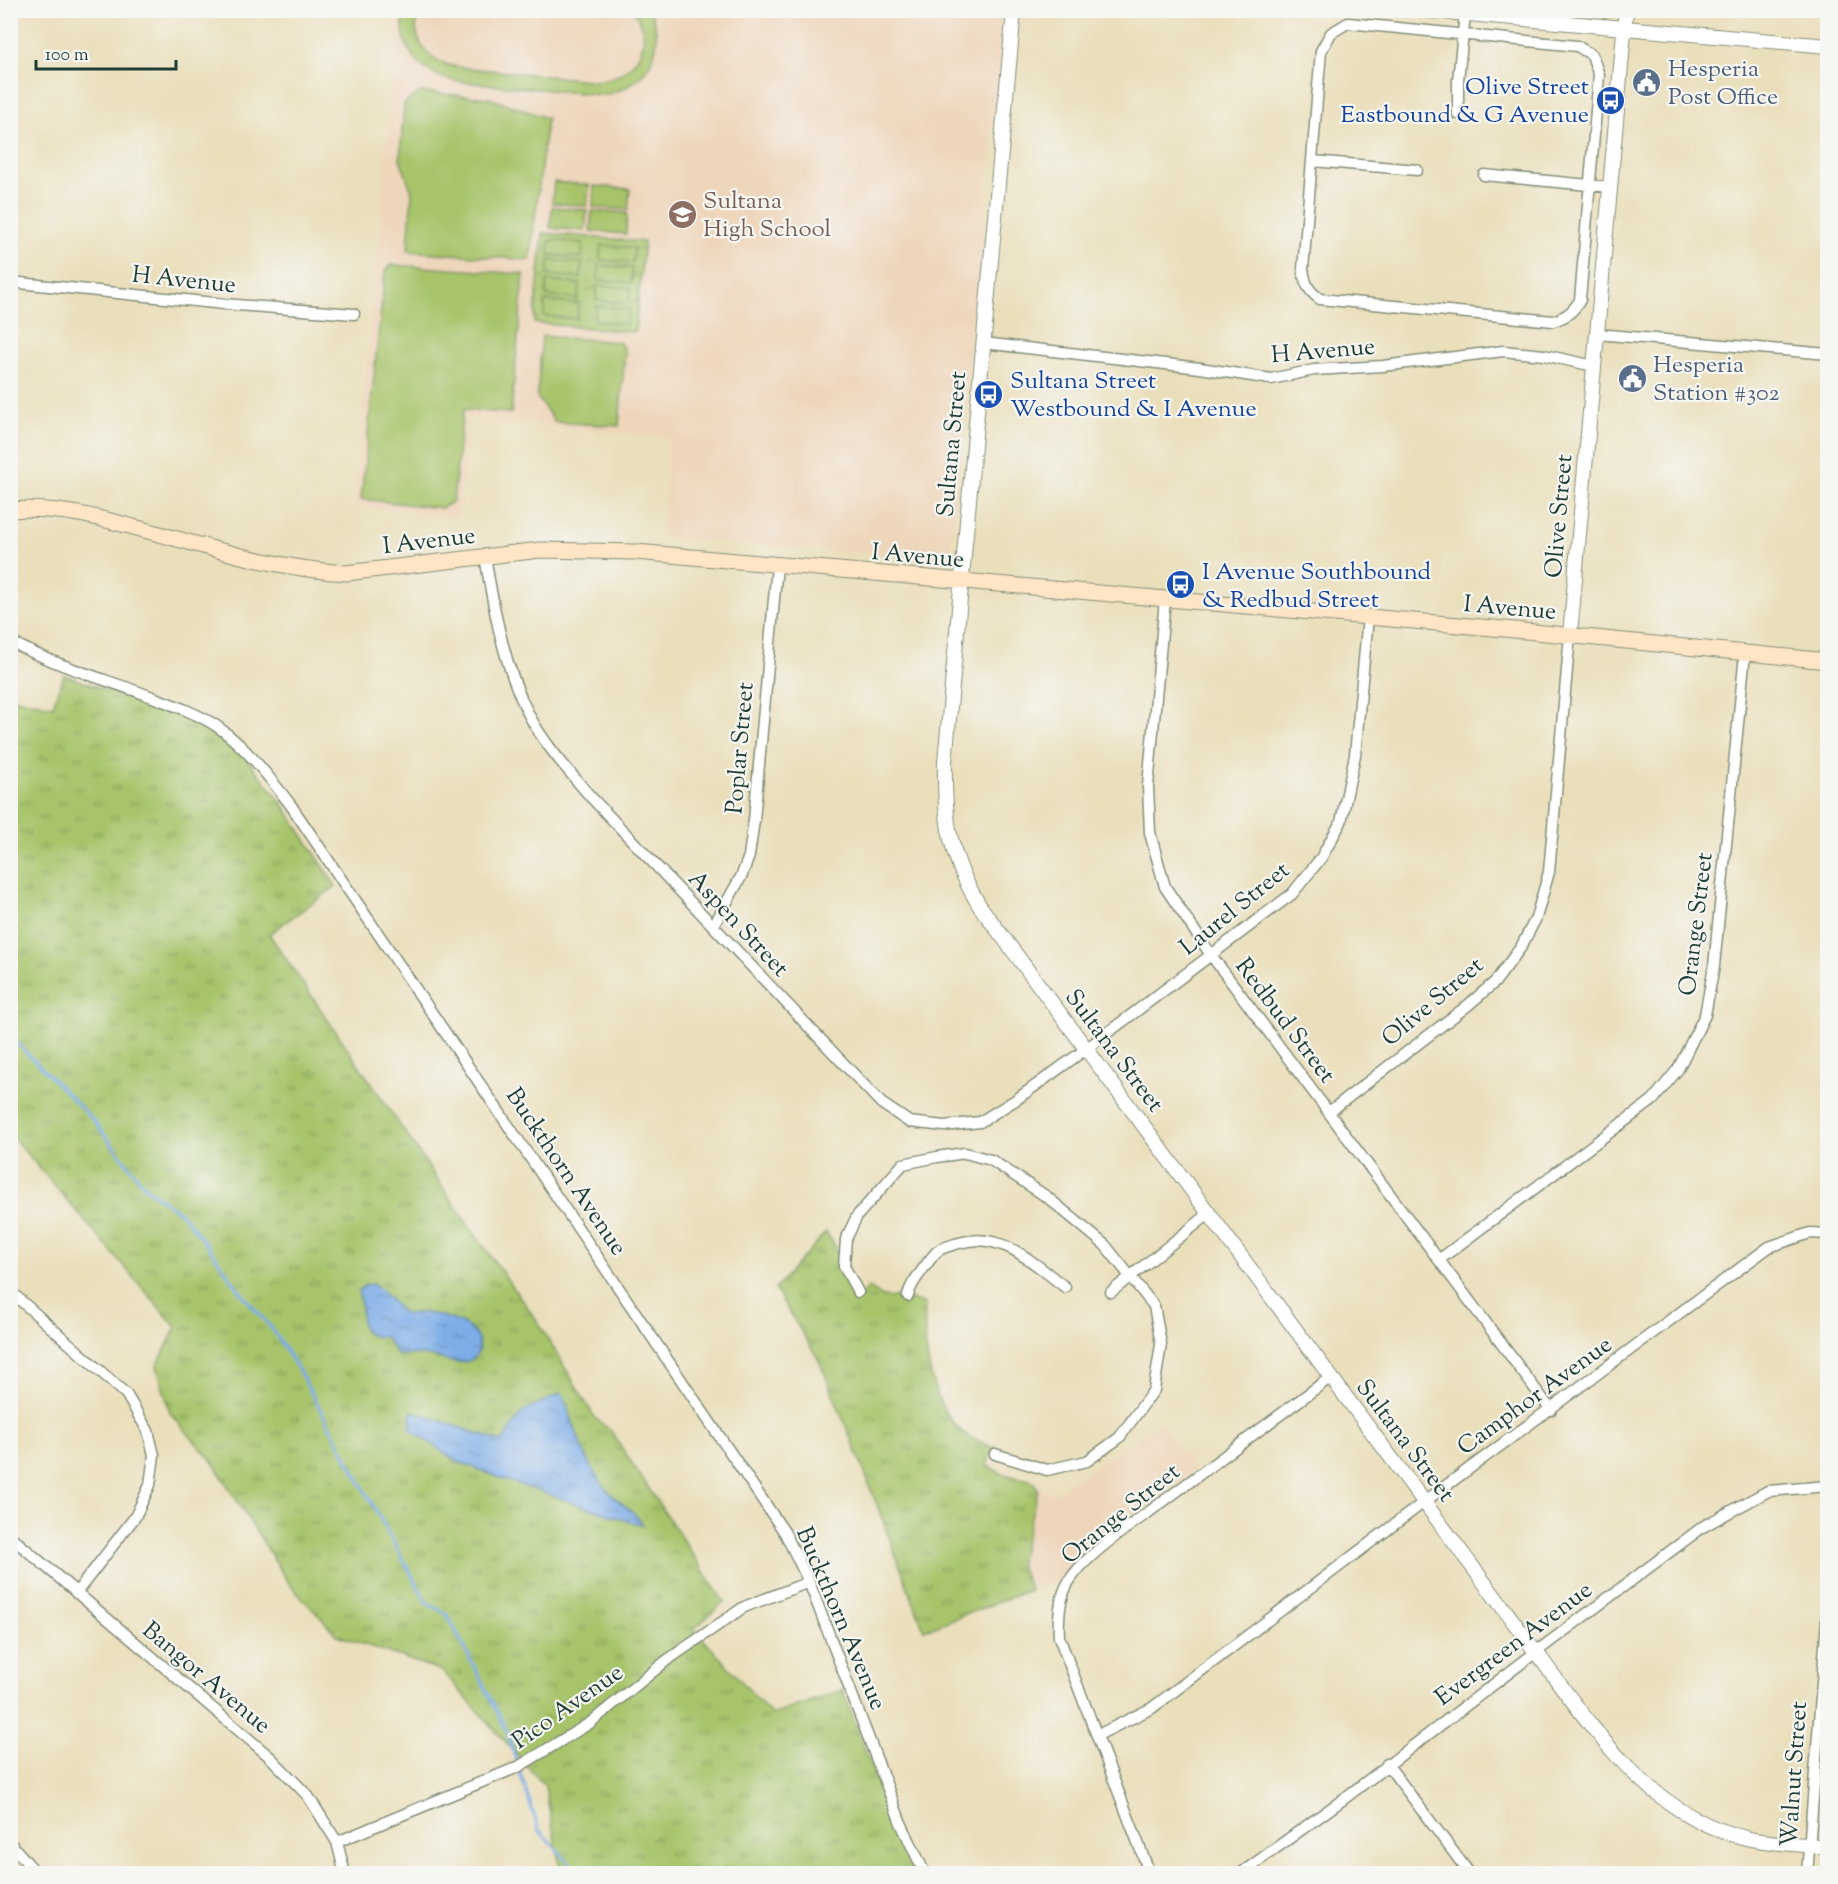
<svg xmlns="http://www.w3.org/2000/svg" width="1838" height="1884" font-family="'Sorts Mill Goudy',serif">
<defs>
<pattern id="grass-tufts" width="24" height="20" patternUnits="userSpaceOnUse" patternTransform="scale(1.5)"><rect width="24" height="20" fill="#a7c46b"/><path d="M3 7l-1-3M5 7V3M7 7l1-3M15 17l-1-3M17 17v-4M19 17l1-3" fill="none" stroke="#87a059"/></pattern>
<pattern id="park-crowns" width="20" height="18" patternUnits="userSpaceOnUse" patternTransform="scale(1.5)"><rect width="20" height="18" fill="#a7c46b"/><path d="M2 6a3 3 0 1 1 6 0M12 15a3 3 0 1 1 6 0" fill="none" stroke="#87a059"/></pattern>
<pattern id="water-ripples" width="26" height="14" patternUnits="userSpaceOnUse" patternTransform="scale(1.5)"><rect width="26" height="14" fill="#7dace7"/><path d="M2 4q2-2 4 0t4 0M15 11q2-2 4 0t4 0" fill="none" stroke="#668dbc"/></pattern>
</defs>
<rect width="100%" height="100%" fill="#f6f6f2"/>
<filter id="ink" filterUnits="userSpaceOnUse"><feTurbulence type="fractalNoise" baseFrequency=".0167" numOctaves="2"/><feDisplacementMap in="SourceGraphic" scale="12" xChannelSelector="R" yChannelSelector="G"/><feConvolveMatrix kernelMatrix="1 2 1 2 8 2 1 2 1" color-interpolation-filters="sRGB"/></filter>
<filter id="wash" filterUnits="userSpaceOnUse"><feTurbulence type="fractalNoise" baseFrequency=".008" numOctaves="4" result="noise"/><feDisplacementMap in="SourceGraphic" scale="24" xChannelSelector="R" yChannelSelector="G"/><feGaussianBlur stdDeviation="1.35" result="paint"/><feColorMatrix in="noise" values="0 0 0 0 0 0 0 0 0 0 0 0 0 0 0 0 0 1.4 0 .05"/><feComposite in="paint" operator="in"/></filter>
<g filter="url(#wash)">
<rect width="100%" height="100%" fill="#eadfbb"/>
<path fill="#eed6bb" d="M 398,11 L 1004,11 L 950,560 L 662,537 L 669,438 L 467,418 L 459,517 L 354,506 Z
M 1161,1423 L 1195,1470 L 1092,1545 L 1073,1561 L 1056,1581 L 1030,1590 L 1019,1564 L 1038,1489 L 1055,1493 Z"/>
<path fill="url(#grass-tufts)" stroke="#638050" stroke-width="1.5" d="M 64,675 L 199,723 L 244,756 L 280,800 L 336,886 L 269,934 L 467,1223 L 539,1324 L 595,1418 L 610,1430 L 724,1602 L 694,1629 L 772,1715 L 843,1690 L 894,1828 L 917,1873 L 561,1873 L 545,1786 L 442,1671 L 337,1635 L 290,1585 L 212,1461 L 170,1413 L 157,1366 L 176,1327 L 11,1135 L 11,698 L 53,706 Z
M 826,1232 L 837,1249 L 841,1274 L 847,1284 L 859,1299 L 868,1287 L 883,1297 L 891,1298 L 897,1296 L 925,1304 C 923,1343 929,1408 964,1433 C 972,1439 984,1443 993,1448 L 987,1466 L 1003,1474 L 1033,1481 L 1038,1489 L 1019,1564 L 1030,1590 L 924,1630 L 861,1463 L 819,1360 L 775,1289 Z"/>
<path fill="url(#park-crowns)" stroke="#638050" stroke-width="1.5" d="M 543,233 L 644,242 L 635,332 L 534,323 Z"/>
<path fill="#a7c46b" stroke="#638050" stroke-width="1.5" d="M 404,11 L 418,11 C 410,42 429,62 458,67 L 598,81 C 633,77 659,42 633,11 L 650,11 C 669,51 645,88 602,95 L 454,81 C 419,73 397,48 404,11 Z
M 420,92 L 489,98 L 547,118 L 530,260 L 408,251 L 412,192 L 400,159 L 404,104 Z
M 554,182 L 589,185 L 587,206 L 552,203 Z
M 594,186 L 630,189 L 628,210 L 593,207 Z
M 552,207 L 587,210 L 585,231 L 550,228 Z
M 592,211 L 627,213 L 626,234 L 590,231 Z
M 550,240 L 583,243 L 582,258 L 549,255 Z
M 601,245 L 634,248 L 633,262 L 600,260 Z
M 549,260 L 582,263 L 581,278 L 548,275 Z
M 392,265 L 524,274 L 511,413 L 463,410 L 453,501 L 442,508 L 361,499 L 385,271 Z
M 599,265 L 632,268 L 631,283 L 598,280 Z
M 547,281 L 580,284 L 578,299 L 546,296 Z
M 597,285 L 630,288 L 629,303 L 596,300 Z
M 545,301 L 578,304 L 577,319 L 544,316 Z
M 596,306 L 629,309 L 627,324 L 595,321 Z
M 542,336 L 619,342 L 625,351 L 619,426 L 555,422 L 537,397 Z"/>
<path fill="url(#water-ripples)" stroke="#4e748e" stroke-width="1.5" d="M 372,1284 L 379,1288 L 404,1314 C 412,1314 420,1312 427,1313 C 444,1316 478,1324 479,1345 C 480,1351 476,1357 471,1360 C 458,1366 443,1359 430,1356 C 419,1354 408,1354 397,1355 L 386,1337 C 350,1339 367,1314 358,1291 L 365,1285 Z
M 562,1393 C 575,1426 584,1462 607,1490 C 619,1504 635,1509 643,1526 L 503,1479 L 455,1460 L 410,1429 L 412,1411 L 502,1442 L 523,1411 Z"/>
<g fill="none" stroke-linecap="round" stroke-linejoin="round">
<path stroke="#7dace7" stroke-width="3" d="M 10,1036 L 93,1120 L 146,1188 L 182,1214 L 210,1249 L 242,1294 L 272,1329 L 298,1369 L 427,1603 L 447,1614 L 506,1729 L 517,1764
M 519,1770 L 539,1830 L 579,1874"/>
</g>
</g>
<g filter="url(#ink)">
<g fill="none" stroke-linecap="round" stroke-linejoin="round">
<defs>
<path id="minor" d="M 1348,23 L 1577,46 L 1592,55 L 1599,75 L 1580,300 C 1573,312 1566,317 1553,321 L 1320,299 C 1308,291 1305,283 1303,269 L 1321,51 L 1331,33 Z
M 1458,114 L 1458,80 L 1465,14
M 1313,161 L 1417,170
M 1484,175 L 1610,187
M 10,282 L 224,304 L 354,314
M 1597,334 L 1828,354
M 983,343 L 1200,368 L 1271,379 L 1314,370 L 1383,366 L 1503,351 L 1544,355 L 1594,366
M 485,556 C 494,611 504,667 530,717 C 545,745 568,770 589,795 L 881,1103 L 909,1122 L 944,1126 L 980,1122 L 1017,1099 L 1086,1049 L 1292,894 L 1321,858 L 1341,822 L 1355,755 L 1368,617
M 1165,599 L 1148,786 L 1150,833 L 1165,887 L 1211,955 L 1551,1410
M 10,641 C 53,665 102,678 147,695 C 171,704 197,713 218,727 C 247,748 268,776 290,804 L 785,1533 L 809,1582 L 901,1823 L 925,1874
M 714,925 L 742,875 L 749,856 L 754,820 L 777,566
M 1329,1112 L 1467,1006 L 1495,982 L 1521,947 L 1536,918 L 1549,872 L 1570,635
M 1440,1259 L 1653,1100 L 1678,1069 L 1705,1015 L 1714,966 L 1745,653
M 10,1291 L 126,1394 L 148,1431 L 154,1455 L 150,1485 L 135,1517 L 76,1593
M 858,1292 L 844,1266 L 846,1239 L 857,1216 L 903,1164 L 937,1157 L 965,1153 L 991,1160 L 1047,1197 L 1105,1245 L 1154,1306 L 1161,1344 L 1154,1390 L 1119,1438 L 1087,1461 L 1047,1470 L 995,1454
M 1111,1292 L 1210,1213
M 908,1296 C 910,1284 919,1275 926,1265 C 939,1247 939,1249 959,1243 C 1002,1230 1034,1264 1065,1287
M 10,1536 L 270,1757 L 308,1796 L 337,1842 L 345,1874
M 1098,1735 L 1152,1708 L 1424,1502 L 1769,1247 L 1810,1233 L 1828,1234
M 1387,1764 L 1470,1874
M 337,1842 L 518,1767 L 590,1723 L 666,1661 L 744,1607 L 809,1582
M 10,1843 L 37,1874
M 1150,1874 L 1059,1637 C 1058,1619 1059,1599 1068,1583 C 1085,1554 1133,1524 1161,1503 C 1218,1461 1274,1419 1331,1377
M 1240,1874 L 1341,1801 L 1536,1652 L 1704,1526 L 1768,1491 L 1828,1486
M 1807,1874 L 1828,1607"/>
<path id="tertiary" d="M 1014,10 L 945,762 C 944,819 949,856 979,905 L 1536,1652 C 1593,1728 1650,1818 1750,1839 C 1775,1844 1802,1844 1828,1847
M 1422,10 L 1828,46
M 1570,635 L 1626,10"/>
<path id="secondary" d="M 10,510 C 62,505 114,522 163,535 C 223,552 284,569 346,573 L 540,550 L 636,552 L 1504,629 L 1828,661"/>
</defs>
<use href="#minor" stroke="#848e78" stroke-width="13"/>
<use href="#tertiary" stroke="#848e78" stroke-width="16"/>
<use href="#secondary" stroke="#848e78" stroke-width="17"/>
<use href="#minor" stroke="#fff" stroke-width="10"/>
<use href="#tertiary" stroke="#fff" stroke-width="14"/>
<use href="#secondary" stroke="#fee5c5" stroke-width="15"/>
</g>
</g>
<defs>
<symbol id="civic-disc" viewBox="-11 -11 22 22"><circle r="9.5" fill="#5c6f8a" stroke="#f6f6f2"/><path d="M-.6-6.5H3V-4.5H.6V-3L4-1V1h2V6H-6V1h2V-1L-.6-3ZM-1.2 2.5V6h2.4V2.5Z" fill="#fff"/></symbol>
<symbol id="bus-disc" viewBox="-11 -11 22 22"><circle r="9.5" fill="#1a4fb4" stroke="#f6f6f2"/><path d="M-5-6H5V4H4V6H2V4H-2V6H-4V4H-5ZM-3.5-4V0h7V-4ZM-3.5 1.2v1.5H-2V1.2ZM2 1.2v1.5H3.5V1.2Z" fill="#fff"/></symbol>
<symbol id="school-disc" viewBox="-11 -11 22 22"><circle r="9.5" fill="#8d6e63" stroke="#f6f6f2"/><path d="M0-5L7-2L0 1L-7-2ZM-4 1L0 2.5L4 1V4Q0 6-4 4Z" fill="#fff"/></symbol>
</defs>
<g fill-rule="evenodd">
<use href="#civic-disc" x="1630" y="66" width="33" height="33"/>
<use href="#bus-disc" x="1594" y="84" width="33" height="33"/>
<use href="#school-disc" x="666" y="198" width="33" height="33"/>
<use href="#civic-disc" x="1616" y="362" width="33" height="33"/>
<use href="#bus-disc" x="972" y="378" width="33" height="33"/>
<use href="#bus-disc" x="1164" y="568" width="33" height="33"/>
</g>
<g text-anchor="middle" stroke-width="4.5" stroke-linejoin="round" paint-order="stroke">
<g font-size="24" fill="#4e5e75" stroke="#f6f6f2" text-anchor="start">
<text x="1668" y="76">Hesperia<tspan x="1668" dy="28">Post Office</tspan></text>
<text x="1653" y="372">Hesperia<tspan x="1653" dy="28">Station #302</tspan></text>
</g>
<g font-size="24" fill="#164399" stroke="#f6f6f2" text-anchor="start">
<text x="1589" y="94" text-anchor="end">Olive Street<tspan x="1589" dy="28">Eastbound &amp; G Avenue</tspan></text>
<text x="1010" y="388">Sultana Street<tspan x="1010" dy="28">Westbound &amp; I Avenue</tspan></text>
<text x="1202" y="579">I Avenue Southbound<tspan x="1202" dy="28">&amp; Redbud Street</tspan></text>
</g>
<g font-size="24" fill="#785e54" stroke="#f6f6f2" text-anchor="start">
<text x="703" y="208">Sultana<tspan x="703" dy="28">High School</tspan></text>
</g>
<g font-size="24" fill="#1f3d34" stroke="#f6f6f2">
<text transform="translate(184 279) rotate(6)" y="8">H Avenue</text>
<text transform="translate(1323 350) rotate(-5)" y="8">H Avenue</text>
<text transform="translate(951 444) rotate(-85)" y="8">Sultana Street</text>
<text transform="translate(1558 516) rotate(-85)" y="8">Olive Street</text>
<text transform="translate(429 540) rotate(-7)" y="8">I Avenue</text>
<text transform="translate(918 555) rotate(5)" y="8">I Avenue</text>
<text transform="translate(1510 607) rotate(5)" y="8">I Avenue</text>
<text transform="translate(739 748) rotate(-85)" y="8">Poplar Street</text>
<text transform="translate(1234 908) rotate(-39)" y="8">Laurel Street</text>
<text transform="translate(739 923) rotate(47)" y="8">Aspen Street</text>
<text transform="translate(1695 924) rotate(-83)" y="8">Orange Street</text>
<text transform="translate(1432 1001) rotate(-40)" y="8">Olive Street</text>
<text transform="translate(1286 1020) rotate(53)" y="8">Redbud Street</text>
<text transform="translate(1115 1050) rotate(53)" y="8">Sultana Street</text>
<text transform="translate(567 1171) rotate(56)" y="8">Buckthorn Avenue</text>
<text transform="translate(1534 1395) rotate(-36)" y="8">Camphor Avenue</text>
<text transform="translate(1406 1440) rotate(53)" y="8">Sultana Street</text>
<text transform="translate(1120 1513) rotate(-39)" y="8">Orange Street</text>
<text transform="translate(842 1618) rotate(67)" y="8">Buckthorn Avenue</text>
<text transform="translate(1513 1643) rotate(-37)" y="8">Evergreen Avenue</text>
<text transform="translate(207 1677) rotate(40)" y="8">Bangor Avenue</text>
<text transform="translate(567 1706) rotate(-35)" y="8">Pico Avenue</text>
<text transform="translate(1793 1774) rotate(-86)" y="8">Walnut Street</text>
</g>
</g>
<rect width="1838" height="1884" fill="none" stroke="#f6f6f2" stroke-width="36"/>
<path d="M36 60v9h140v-9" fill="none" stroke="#1f3d34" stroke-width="3"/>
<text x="45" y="60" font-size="18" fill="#1f3d34" stroke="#f6f6f2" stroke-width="4.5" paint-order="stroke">100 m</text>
</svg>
